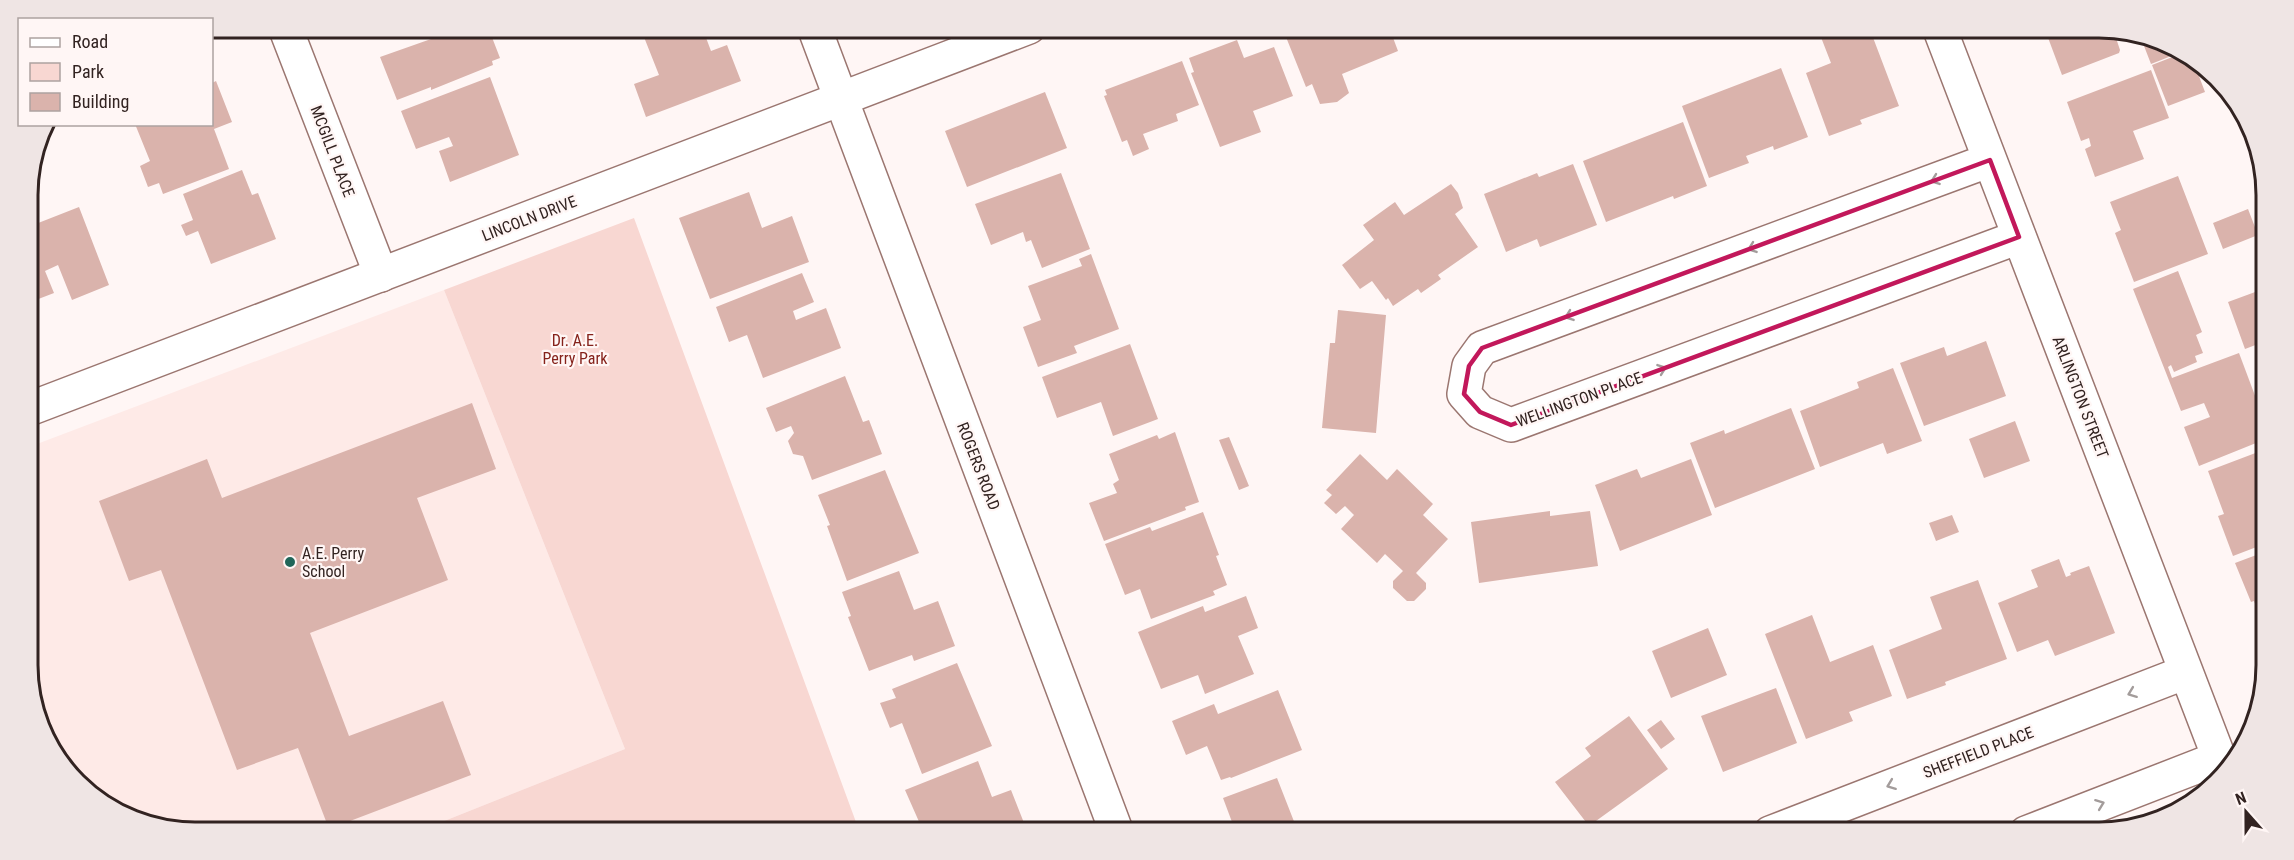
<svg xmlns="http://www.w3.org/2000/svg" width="2294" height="860" font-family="'Roboto Condensed',sans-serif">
<rect width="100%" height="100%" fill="#fff6f5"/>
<path fill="#feeae7" d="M 444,290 L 625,749 L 414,833 L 195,833 L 141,824 L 70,777 L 30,677 L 29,447 Z"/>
<path fill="#f8d7d2" d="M 634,218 L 860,833 L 414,833 L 625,749 L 444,290 Z
M 30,677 L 70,777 L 30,698 Z"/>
<path fill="#dab3ac" d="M 426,27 L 488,27 L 500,58 L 492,61 L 493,65 L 431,90 L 431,87 L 397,100 L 380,57 L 431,39 Z
M 640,27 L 702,27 L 711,51 L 727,45 L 741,81 L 646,117 L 634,84 L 659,75 Z
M 1282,27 L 1389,27 L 1398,51 L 1342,74 L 1349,93 L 1337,102 L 1320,104 L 1312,84 L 1306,87 Z
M 1453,27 L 1478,27 L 1456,35 Z
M 1817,27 L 1869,27 L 1899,106 L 1860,120 L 1862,124 L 1829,136 L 1806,73 L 1831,63 Z
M 2037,27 L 2095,27 L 2097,31 L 2105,28 L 2113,29 L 2120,50 L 2119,53 L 2062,75 L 2047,35 L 2041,37 Z
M 2139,33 L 2153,36 L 2179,53 L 2151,64 Z
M 1237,40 L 1244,58 L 1274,47 L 1293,96 L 1253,111 L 1261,132 L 1220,147 L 1191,73 L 1194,72 L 1189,58 Z
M 2180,54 L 2194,63 L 2205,92 L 2168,106 L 2152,65 Z
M 1182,61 L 1199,105 L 1176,114 L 1178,121 L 1143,134 L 1149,149 L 1133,156 L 1127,140 L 1122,142 L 1104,96 L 1107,95 L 1105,90 Z
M 1781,68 L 1808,137 L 1774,150 L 1773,146 L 1746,156 L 1749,163 L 1709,178 L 1682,106 Z
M 2151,70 L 2169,118 L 2133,131 L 2144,159 L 2095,177 L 2085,149 L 2091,146 L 2089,138 L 2081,141 L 2067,102 Z
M 490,77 L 519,155 L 450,182 L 439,151 L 453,146 L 449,137 L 416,149 L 401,111 Z
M 216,81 L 232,122 L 214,129 L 229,169 L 163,194 L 159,183 L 148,187 L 140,166 L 150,161 L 135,124 L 212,124 L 212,83 Z
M 1045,92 L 1067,148 L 967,187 L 945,131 Z
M 1683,122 L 1707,186 L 1674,199 L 1673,196 L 1606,222 L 1583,161 Z
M 1573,164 L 1597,225 L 1540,247 L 1537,239 L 1506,252 L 1484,194 L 1537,173 L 1539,177 Z
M 242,170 L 252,195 L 258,193 L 276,239 L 211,264 L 198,231 L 186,236 L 181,225 L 193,220 L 183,194 Z
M 1061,173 L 1090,249 L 1042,268 L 1031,240 L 1026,242 L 1023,232 L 991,245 L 975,204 Z
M 2178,176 L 2208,254 L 2134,282 L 2115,233 L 2121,230 L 2110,202 Z
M 1451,184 L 1458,193 L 1463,208 L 1455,214 L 1478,247 L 1438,275 L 1441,279 L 1421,293 L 1418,289 L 1393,306 L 1388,298 L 1386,300 L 1372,281 L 1360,289 L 1342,265 L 1374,240 L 1363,225 L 1395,202 L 1404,215 Z
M 749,192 L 762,228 L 792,216 L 809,262 L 710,299 L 679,218 Z
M 79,207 L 109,285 L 72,300 L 58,265 L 45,271 L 54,293 L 28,303 L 28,227 Z
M 2248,209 L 2258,235 L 2223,249 L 2213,223 Z
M 1091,254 L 1119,329 L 1074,346 L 1077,353 L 1038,367 L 1023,327 L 1041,320 L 1028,286 L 1082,266 L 1079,259 Z
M 2178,271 L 2202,332 L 2196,335 L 2203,353 L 2195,356 L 2197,362 L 2174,372 L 2171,365 L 2168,367 L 2172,378 L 2239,353 L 2266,425 L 2266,439 L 2199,466 L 2184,427 L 2210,417 L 2204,403 L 2181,411 L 2133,289 Z
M 802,273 L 814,302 L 793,311 L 796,320 L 826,308 L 841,348 L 763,378 L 747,335 L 729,342 L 716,307 Z
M 2266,288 L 2266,341 L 2245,349 L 2228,302 Z
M 1338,310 L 1386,315 L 1376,433 L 1322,428 L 1330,343 L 1335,343 Z
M 1986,341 L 2006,396 L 1924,426 L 1900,363 L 1944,347 L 1947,356 Z
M 1130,344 L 1158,419 L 1113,436 L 1101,402 L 1057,418 L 1042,377 Z
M 1893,368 L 1922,441 L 1887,454 L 1883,443 L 1820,467 L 1800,411 L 1859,388 L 1857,382 Z
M 845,376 L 863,422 L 869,420 L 882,454 L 812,480 L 803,456 L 793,454 L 788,441 L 794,433 L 791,426 L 776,432 L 766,408 Z
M 472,403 L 496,469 L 417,498 L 448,580 L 310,633 L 349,736 L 443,701 L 471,775 L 329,829 L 298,748 L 237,770 L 161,570 L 129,581 L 99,501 L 207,459 L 222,498 Z
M 1791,408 L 1815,469 L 1715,508 L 1690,443 L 1724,430 L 1725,434 Z
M 2015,421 L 2030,461 L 1984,478 L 1969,439 Z
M 1175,432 L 1199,502 L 1185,507 L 1186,510 L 1104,541 L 1089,503 L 1117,493 L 1113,484 L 1119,480 L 1109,454 L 1157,435 L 1159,439 Z
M 1229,437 L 1249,486 L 1239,490 L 1219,440 Z
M 2266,449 L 2267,543 L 2233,556 L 2218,516 L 2224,514 L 2208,471 Z
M 1360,454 L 1387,480 L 1397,469 L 1433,504 L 1423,515 L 1448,539 L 1416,573 L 1426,583 L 1426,589 L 1414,601 L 1407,601 L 1393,588 L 1393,581 L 1403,571 L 1385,554 L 1377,563 L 1341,529 L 1354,515 L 1345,506 L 1336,514 L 1324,503 L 1332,495 L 1326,490 Z
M 1691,459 L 1712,515 L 1620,551 L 1595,485 L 1637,469 L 1641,478 Z
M 885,470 L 919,553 L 847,581 L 827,526 L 830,525 L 818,495 Z
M 1550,511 L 1550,516 L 1590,511 L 1598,566 L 1479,583 L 1471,522 Z
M 1203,512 L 1219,555 L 1216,556 L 1227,585 L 1213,591 L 1215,595 L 1151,619 L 1140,589 L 1125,595 L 1105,544 L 1150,527 L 1152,531 Z
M 1952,515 L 1959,532 L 1936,541 L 1929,523 Z
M 2267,551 L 2267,635 L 2254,601 L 2251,602 L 2235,563 Z
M 2059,559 L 2066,577 L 2071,575 L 2070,573 L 2089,566 L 2115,633 L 2055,656 L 2048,640 L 2017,652 L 1998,603 L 2038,587 L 2031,570 Z
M 899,571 L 914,610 L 938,601 L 955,646 L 914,661 L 912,655 L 869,671 L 848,617 L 851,616 L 842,592 Z
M 1978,580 L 2007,659 L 1945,682 L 1946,685 L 1907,699 L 1889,650 L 1942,629 L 1930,597 Z
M 1246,596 L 1258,628 L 1238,636 L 1254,674 L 1205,694 L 1198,675 L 1161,689 L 1138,632 L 1203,606 L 1205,612 Z
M 1812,615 L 1830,662 L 1873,645 L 1892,696 L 1849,712 L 1853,721 L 1806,739 L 1765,634 Z
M 1708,628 L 1727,675 L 1671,698 L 1652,651 Z
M 957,663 L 992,746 L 922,774 L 902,723 L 890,728 L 880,703 L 896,698 L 892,689 Z
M 1776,688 L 1797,743 L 1723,772 L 1701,716 Z
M 1278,690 L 1302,750 L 1231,778 L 1230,777 L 1221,780 L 1207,746 L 1186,755 L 1172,721 L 1214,704 L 1218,714 Z
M 1629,716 L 1668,769 L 1589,826 L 1555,782 L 1591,756 L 1585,748 Z
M 1661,720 L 1675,739 L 1661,749 L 1647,730 Z
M 978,761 L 992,797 L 1011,790 L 1028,833 L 924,833 L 905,790 Z
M 1277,778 L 1295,824 L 1293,825 L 1296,833 L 1205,833 L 1232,822 L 1223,798 Z"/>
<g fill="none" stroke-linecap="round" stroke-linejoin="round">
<defs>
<path id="street" d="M 285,27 L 381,275
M 814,27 L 1117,833
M 1939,27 L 2223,768
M 1990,160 L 1482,348 L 1469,366 L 1464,394 L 1480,412 L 1511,425 L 2019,237
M 1770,833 L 2186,672
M 2026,833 L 2219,758"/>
<path id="secondary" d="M 29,409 L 1029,27"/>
</defs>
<use href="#street" stroke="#9b7670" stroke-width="36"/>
<use href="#secondary" stroke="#9b7670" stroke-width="36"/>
<use href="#street" stroke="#fff" stroke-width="33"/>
<use href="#secondary" stroke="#fff" stroke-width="33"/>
</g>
<defs><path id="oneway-chevron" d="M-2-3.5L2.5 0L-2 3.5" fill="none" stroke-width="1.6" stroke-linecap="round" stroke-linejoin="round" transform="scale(1.5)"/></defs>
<g stroke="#a39c9b">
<use href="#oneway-chevron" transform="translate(1935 180) rotate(160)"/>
<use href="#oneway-chevron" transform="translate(1752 248) rotate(160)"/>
<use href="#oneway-chevron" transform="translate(1569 316) rotate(160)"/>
<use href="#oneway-chevron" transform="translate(1662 369) rotate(-20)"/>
<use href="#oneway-chevron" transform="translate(2132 693) rotate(159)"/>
<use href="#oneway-chevron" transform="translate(1891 785) rotate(159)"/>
<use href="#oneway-chevron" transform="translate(2100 804) rotate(-21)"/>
</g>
<path fill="none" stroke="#c2185b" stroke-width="4.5" stroke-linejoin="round" d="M 1990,160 L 2019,237 L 1511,425 L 1480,412 L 1464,394 L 1469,366 L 1482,348 Z"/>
<circle fill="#206659" stroke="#fff6f5" stroke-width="2" cx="290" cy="562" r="6"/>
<g text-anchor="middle" stroke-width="4.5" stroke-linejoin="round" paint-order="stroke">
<g font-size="16" fill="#322321" stroke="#fff6f5">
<text transform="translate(333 151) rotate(69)" y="6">MCGILL PLACE</text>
<text transform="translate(529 218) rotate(-21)" y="6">LINCOLN DRIVE</text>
<text transform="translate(2081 397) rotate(69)" y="6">ARLINGTON STREET</text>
<text transform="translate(1579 399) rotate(-20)" y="6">WELLINGTON PLACE</text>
<text transform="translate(979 466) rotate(69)" y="6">ROGERS ROAD</text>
<text transform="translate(1978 752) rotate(-21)" y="6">SHEFFIELD PLACE</text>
</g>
<g font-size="16" fill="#85221b" stroke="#fff6f5">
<text x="575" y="346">Dr. A.E.<tspan x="575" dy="18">Perry Park</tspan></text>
</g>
<g font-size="16" fill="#322321" stroke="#fff6f5" text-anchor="start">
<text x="302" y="559">A.E. Perry<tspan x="302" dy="18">School</tspan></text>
</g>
</g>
<path d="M0 0H2294V860H0ZM195 38H2099A157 157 0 0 1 2256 195V665A157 157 0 0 1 2099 822H195A157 157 0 0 1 38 665V195A157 157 0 0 1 195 38Z" fill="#efe5e4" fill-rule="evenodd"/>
<path fill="none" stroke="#322321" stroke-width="3" d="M195 38H2099A157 157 0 0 1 2256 195V665A157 157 0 0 1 2099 822H195A157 157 0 0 1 38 665V195A157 157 0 0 1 195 38Z"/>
<rect x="18" y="18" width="195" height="108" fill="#fff6f5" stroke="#ada2a0" stroke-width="1.5"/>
<rect x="30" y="38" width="30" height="9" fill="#ffffff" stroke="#ada2a0" stroke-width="1.5"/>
<text x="72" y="48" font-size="18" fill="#322321">Road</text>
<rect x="30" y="63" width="30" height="18" fill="#f8d7d2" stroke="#ada2a0" stroke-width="1.5"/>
<text x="72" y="78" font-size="18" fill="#322321">Park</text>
<rect x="30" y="93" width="30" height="18" fill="#dab3ac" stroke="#ada2a0" stroke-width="1.5"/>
<text x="72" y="108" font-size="18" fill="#322321">Building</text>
<g transform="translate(2246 812) rotate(339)" stroke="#fff6f5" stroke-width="4.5" paint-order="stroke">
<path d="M0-4.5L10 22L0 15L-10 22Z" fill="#322321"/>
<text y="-9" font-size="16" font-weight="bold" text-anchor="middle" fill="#322321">N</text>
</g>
</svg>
